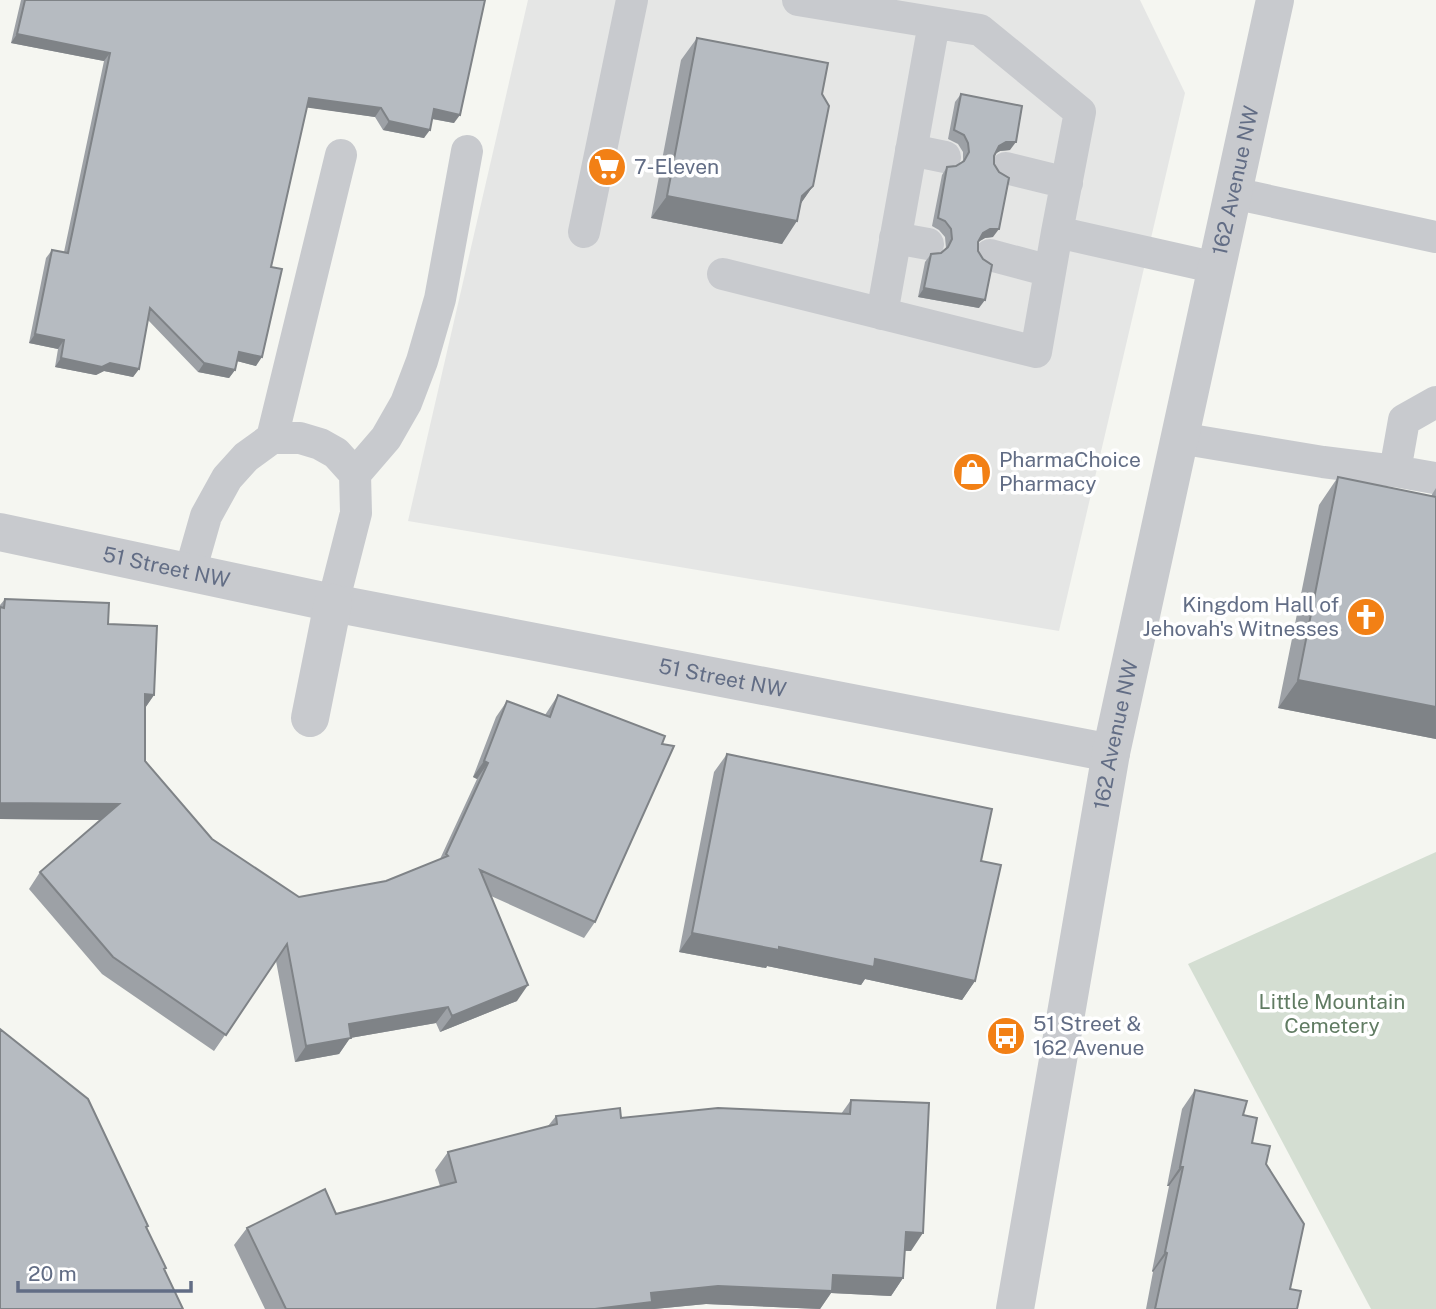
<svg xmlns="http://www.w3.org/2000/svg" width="1436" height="1309" font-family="'Public Sans',sans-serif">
<rect width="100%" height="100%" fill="#f5f6f1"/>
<path fill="#e5e6e5" d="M 528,0 L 1140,0 L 1185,93 L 1059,631 L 408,521 Z"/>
<path fill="#d4ded2" d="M 1436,852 L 1436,1309 L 1371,1309 L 1188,964 Z"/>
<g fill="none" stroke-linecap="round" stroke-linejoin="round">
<path stroke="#c8cace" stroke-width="32" d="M 798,0 L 980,30 L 1080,112 L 1057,232 L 1217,268
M 911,150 L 945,157
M 1006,168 L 1067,183
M 1233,193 L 1436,237
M 584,232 L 632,0
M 895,238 L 928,244
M 990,255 L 1050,271
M 723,274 L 1036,352 L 1057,232
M 882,314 L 934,23
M 272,438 L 341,155
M 1179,438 L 1323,462 L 1395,471 L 1404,420 L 1436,402
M 1395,471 L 1434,478
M 355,474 L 386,438 L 406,403 L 422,361 L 440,299 L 467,151
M 190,572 L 206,516 L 227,478 L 246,457 L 272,438 L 300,438 L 320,444 L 336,453 L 355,474 L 356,513 L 333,603"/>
<g stroke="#c8cace" stroke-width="38">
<path id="s1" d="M 0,532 L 333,603 L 1111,753"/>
<path d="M 310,718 L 333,603"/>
</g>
<path stroke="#c8cace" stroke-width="38" id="s2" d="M 1015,1309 L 1111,753 L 1275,0"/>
</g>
<path fill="#9da1a6" d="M 21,0 L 485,0 L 454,123 L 432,119 L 424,138 L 383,130 L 375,117 L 307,107 L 271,267 L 256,366 L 237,361 L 235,370 L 229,378 L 198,372 L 148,320 L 139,369 L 133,377 L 104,371 L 96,375 L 55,367 L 58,349 L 29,343 L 46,258 L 52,250 L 64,252 L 104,61 L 11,43 Z
M 697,38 L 822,94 L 813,186 L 801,203 L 782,244 L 651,218 L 681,60 Z
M 961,94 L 1010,150 L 1000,151 L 995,154 L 994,156 L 993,237 L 985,238 L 978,242 L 979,308 L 918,297 L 925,262 L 931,254 L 941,253 L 946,248 L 945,237 L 939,230 L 932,226 L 942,175 L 947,167 L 956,166 L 962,163 L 963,160 L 963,152 L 958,144 L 948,139 L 955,102 Z
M 1338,477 L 1431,496 L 1436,488 L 1436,739 L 1278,708 L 1319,505 Z
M 5,599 L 108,624 L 154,695 L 145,708 L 145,761 L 212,839 L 299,897 L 386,881 L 440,859 L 477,779 L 473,777 L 496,717 L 507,701 L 545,715 L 558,695 L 595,922 L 584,938 L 491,896 L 517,1001 L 440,1032 L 436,1023 L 350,1038 L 339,1054 L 295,1062 L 276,961 L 214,1051 L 102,974 L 29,889 L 40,872 L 101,820 L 0,819 L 0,605 Z
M 727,754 L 981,861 L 975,981 L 962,1000 L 865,979 L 861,985 L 767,966 L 766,968 L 679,952 L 714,772 Z
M 1195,1090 L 1243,1115 L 1252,1143 L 1266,1164 L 1290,1289 L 1297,1309 L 1146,1309 L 1153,1272 L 1152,1271 L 1169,1186 L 1167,1186 L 1182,1109 Z
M 851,1100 L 911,1251 L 905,1251 L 903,1278 L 891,1296 L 831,1293 L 820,1309 L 706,1304 L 654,1309 L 265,1309 L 234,1245 L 247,1228 L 336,1214 L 440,1186 L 435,1170 L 448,1152 L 548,1126 L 556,1116 L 621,1118 L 841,1114 Z"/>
<path fill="#7f8387" d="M 17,34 L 110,53 L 104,61 L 11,43 Z
M 309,98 L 381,108 L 375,117 L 303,107 Z
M 434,109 L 460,115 L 454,123 L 428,118 Z
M 389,121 L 430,130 L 424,138 L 383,130 Z
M 1006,142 L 1016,142 L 1010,150 L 1000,151 L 993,155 L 999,146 Z
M 813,186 L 797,209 L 802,196 Z
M 667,196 L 797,221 L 782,244 L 651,218 Z
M 990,229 L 999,229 L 993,237 L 985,238 L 978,242 L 983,233 Z
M 924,288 L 985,300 L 979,308 L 918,297 Z
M 35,334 L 64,340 L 58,349 L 29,343 Z
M 239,352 L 262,357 L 256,366 L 233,360 Z
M 61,358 L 110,363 L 139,369 L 133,377 L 104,371 L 96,375 L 55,367 Z
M 204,363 L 235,370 L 229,378 L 198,372 Z
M 1298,680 L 1436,707 L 1436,739 L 1278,708 Z
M 145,694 L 154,695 L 143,711 Z
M 484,761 L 488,763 L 477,779 L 473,777 Z
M 0,803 L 119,804 L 108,820 L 0,819 Z
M 692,933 L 779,947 L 875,959 L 975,981 L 962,1000 L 865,979 L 861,985 L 767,966 L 766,968 L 679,952 Z
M 528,985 L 517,1001 L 440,1032 L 452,1016 Z
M 448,1007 L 436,1023 L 350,1038 L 339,1054 L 295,1062 L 306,1046 L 349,1024 Z
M 1180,1167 L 1183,1167 L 1169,1186 L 1167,1186 Z
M 906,1232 L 923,1233 L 911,1251 L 894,1250 Z
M 1165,1252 L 1167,1253 L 1153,1272 L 1152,1271 Z
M 833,1275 L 903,1278 L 891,1296 L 831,1293 L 820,1309 L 706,1304 L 654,1309 L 595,1309 L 651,1293 Z"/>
<path fill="#b6bbc1" stroke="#7f8387" stroke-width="2" d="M 25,0 L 485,0 L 460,115 L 434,109 L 430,130 L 389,121 L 381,108 L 309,98 L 271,267 L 282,269 L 262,357 L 239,352 L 235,370 L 204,363 L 150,308 L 139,369 L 110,363 L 102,367 L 61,358 L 64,340 L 35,334 L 52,250 L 68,253 L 110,53 L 17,34 Z
M 697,38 L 828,63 L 822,94 L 829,106 L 813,186 L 802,196 L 797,221 L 667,196 Z
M 961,94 L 1022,106 L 1016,142 L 1006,142 L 999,146 L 994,156 L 994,164 L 999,172 L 1009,178 L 999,229 L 990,229 L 983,233 L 978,242 L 978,251 L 983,259 L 992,265 L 985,300 L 924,288 L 931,254 L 941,253 L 948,247 L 952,239 L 951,229 L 945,221 L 938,218 L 947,167 L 956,166 L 964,161 L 969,152 L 968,143 L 964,135 L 954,130 Z
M 1338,477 L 1436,497 L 1436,707 L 1298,680 Z
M 5,599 L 109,603 L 108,624 L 157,626 L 154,695 L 145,694 L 145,761 L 212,839 L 299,897 L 386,881 L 448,856 L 446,854 L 488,763 L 484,761 L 507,701 L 550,717 L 558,695 L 665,736 L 662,744 L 674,746 L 595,922 L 480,870 L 528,985 L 452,1016 L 448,1007 L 349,1024 L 351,1038 L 306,1046 L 287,944 L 226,1035 L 113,957 L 40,872 L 119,804 L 0,803 L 0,607 L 4,608 Z
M 727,754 L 992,809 L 981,861 L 1001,865 L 975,981 L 875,959 L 874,967 L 779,947 L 779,950 L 692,933 Z
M 0,1029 L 88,1099 L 148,1226 L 146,1227 L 166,1268 L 164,1269 L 183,1309 L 0,1309 Z
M 1195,1090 L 1247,1101 L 1243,1115 L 1257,1118 L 1252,1143 L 1270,1146 L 1266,1164 L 1304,1224 L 1290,1289 L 1301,1291 L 1297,1309 L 1155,1309 L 1167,1253 L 1165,1252 L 1183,1167 L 1180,1167 Z
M 851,1100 L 929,1103 L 923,1233 L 906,1232 L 903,1278 L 833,1275 L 832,1291 L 718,1286 L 651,1293 L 652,1302 L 595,1309 L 286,1309 L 247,1228 L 325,1189 L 336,1214 L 456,1182 L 448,1152 L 557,1124 L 556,1116 L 620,1108 L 621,1118 L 718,1108 L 850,1114 Z"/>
<defs>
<symbol id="supermarket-disc" viewBox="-11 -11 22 22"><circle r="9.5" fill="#f28015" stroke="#fff"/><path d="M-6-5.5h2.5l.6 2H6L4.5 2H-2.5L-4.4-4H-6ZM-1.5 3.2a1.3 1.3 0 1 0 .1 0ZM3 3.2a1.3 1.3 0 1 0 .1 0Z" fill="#fff"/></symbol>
<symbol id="shop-disc" viewBox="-11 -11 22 22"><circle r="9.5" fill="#f28015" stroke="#fff"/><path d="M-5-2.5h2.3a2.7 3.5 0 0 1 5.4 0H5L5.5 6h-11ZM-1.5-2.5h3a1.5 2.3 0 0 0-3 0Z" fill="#fff"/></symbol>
<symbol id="church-disc" viewBox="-11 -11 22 22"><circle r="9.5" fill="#f28015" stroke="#fff"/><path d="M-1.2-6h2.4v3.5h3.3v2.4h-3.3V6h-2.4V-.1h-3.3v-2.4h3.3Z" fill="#fff"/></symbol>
<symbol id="bus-disc" viewBox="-11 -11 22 22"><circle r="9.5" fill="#f28015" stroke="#fff"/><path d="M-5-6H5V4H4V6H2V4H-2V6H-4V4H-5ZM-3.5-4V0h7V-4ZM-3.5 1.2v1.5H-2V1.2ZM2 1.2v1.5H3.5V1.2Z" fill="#fff"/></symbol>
</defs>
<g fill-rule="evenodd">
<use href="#supermarket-disc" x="585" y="145" width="44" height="44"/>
<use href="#shop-disc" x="950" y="450" width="44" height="44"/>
<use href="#church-disc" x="1344" y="595" width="44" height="44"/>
<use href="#bus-disc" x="984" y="1014" width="44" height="44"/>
</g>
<g text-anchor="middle" stroke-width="7" stroke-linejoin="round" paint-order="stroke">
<g font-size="21" fill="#626d85" stroke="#fff" text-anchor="start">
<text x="634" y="174">7-Eleven</text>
<text x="999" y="467">PharmaChoice<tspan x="999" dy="24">Pharmacy</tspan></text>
<text x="1339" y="612" text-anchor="end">Kingdom Hall of<tspan x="1339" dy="24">Jehovah's Witnesses</tspan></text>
<text x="1033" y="1031">51 Street &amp;<tspan x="1033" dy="24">162 Avenue</tspan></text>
</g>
<g font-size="21" fill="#626d85" stroke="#fff">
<text dy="7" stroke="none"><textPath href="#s2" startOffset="1150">162 Avenue NW</textPath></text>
<text dy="7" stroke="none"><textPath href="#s1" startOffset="170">51 Street NW</textPath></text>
<text dy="7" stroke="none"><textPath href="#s1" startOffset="737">51 Street NW</textPath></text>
<text dy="7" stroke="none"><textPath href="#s2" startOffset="583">162 Avenue NW</textPath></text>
</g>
<g font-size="21" fill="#617c63" stroke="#fff">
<text x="1332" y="1009">Little Mountain<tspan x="1332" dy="24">Cemetery</tspan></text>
</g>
</g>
<path d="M18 1281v10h173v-10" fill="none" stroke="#626d85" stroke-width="3.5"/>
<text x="28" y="1281" font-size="21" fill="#626d85" stroke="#ffffff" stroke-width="5" paint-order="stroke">20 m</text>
</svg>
